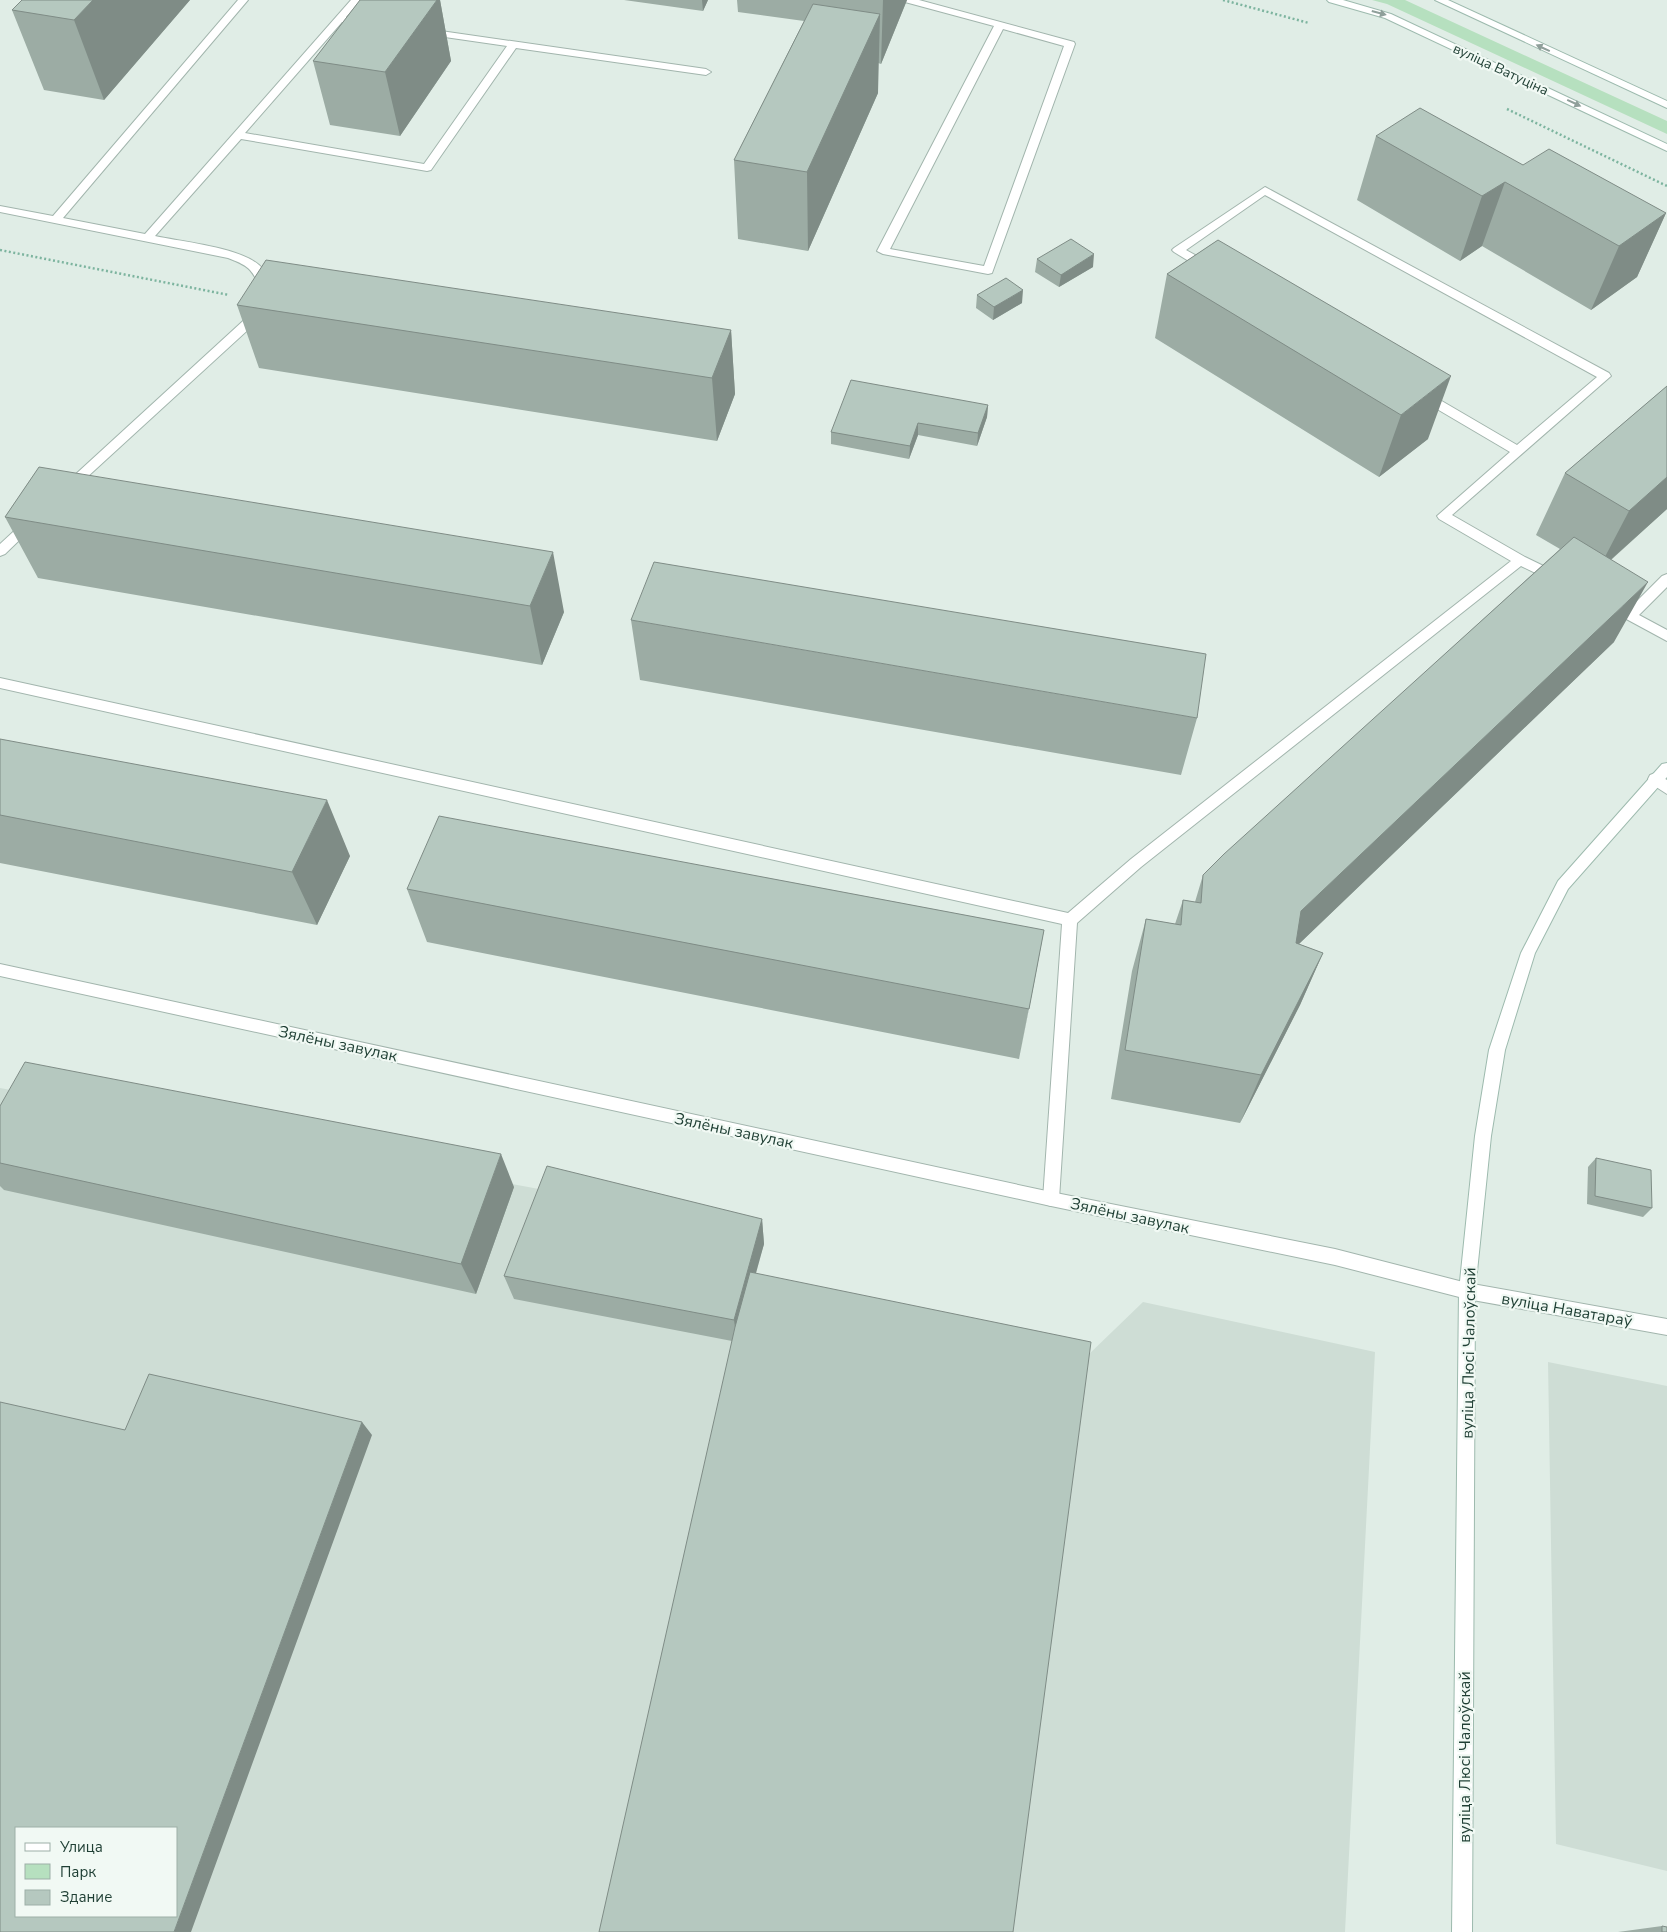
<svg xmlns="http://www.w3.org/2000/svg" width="1667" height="1932" font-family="'Nunito Sans',sans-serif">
<rect width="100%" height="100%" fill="#e0ede6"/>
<path fill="#ceddd5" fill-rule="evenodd" d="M 0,1088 L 555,1192 L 764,1244 L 752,1288 L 1086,1357 L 1143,1302 L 1375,1352 L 1345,1932 L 0,1932 ZM 16,1828 L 176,1828 L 176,1916 L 16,1916 Z
M 1548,1362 L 1667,1386 L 1667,1871 L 1556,1844 Z"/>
<path fill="#b6e0bf" d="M 1372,0 L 1405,0 L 1667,121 L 1667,134 L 1387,4 Z"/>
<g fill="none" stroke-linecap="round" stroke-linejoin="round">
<defs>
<path id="lane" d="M 238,0 L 248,0 L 63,218 L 145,234 L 351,0 L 361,0 L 346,17 L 368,21 L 368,25 L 342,22 L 245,133 L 424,164 L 507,46 L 424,34 L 424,30 L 427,29 L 706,69 L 711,72 L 706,75 L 516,48 L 431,170 L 427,171 L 241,139 L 155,236 C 183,242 238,247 259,265 C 266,271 270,279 273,288 L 267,292 L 263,291 C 251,270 252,267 228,258 L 0,212 L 0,206 L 53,216 Z
M 903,0 L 919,0 L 1074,42 L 1075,44 L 992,273 L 988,274 L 883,254 L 877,251 L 994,26 L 905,2 ZM 1003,29 L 1064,46 L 984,266 L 890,249 Z
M 1265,187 L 1609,373 L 1611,376 L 1452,515 L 1525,557 L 1560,574 L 1561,577 L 1560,580 L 1550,580 L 1521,566 L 1141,867 L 1077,923 L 1059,1199 L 1057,1204 L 1051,1206 L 1045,1204 L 1043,1199 L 1062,924 L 0,688 L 0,678 L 1068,913 L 1131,859 L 1511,561 L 1439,519 L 1437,516 L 1510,452 L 1420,399 L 1418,396 L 1420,393 L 1428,393 L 1517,445 L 1597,377 L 1265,195 L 1186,250 L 1213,265 L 1215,268 L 1213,271 L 1205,271 L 1174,252 L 1172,250 L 1174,248 Z
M 259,309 L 265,313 L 263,316 L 73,490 L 65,490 L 63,487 L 65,484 L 255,310 Z
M 30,519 L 34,520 L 36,523 L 34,526 L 5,554 L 0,556 L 0,544 L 26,520 Z
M 1667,574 L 1667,587 L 1639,615 L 1667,630 L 1667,641 L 1606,608 L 1604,605 L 1606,602 L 1611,600 L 1629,609 L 1662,576 Z
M 1655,773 L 1667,780 L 1667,794 L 1650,783 L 1648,779 L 1650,775 Z"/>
<path id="street" d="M 0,964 L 1051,1192 L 1335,1249 L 1467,1283 L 1667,1319 L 1667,1335 L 1467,1299 L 1335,1265 L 1051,1206 L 0,976 Z"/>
<path id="secondary" d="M 1327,0 L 1343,0 L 1391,14 L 1667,144 L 1667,151 L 1385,18 L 1329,2 Z
M 1435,0 L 1448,0 L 1667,101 L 1667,108 Z
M 1667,763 L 1667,777 L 1568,889 L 1535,953 L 1505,1050 L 1491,1136 L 1475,1291 L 1472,1932 L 1452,1932 L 1459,1291 L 1475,1136 L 1489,1050 L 1521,953 L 1558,881 L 1662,764 Z"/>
</defs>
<use href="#lane" stroke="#a2b5ad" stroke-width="2"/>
<use href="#street" stroke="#a2b5ad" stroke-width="2"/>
<use href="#secondary" stroke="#9dbaae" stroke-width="2"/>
<path stroke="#7db49f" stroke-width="2.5" stroke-dasharray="2 2.5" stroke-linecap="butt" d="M 1223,0 L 1309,23
M 1507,109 L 1667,186
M 0,250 L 229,295"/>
<use href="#lane" fill="#fff" fill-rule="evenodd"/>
<use href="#street" fill="#fff" fill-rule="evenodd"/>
<use href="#secondary" fill="#fff" fill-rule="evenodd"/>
</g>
<path fill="#9caca4" d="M 190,0 L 104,100 L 44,90 L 12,10 Z
M 360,0 L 440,0 L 451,61 L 400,136 L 330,125 L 313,61 Z
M 624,0 L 708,0 L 703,11 Z
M 737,0 L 907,0 L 881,64 L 878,63 L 878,93 L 808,251 L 738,239 L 734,160 L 804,21 L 738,12 Z
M 1376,136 L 1523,165 L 1666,213 L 1637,277 L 1591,310 L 1482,246 L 1460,261 L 1357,200 Z
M 1218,240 L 1428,439 L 1379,477 L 1155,338 L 1167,274 Z
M 1037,259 L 1093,267 L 1059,287 L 1035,272 Z
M 977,295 L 1022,303 L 993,320 L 976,308 Z
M 237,305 L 731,330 L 735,394 L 717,441 L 259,368 Z
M 1667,386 L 1667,509 L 1611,560 L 1614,642 L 1299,944 L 1323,953 L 1300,1005 L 1240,1123 L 1111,1099 L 1132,971 L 1146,919 L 1175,924 L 1183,900 L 1195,902 L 1203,875 L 1560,549 L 1536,535 L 1565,473 Z
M 988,405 L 987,417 L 977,446 L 918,435 L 909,459 L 831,444 L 831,432 Z
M 39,467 L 564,612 L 542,665 L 38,578 L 5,517 Z
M 631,620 L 1197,718 L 1181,775 L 640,680 Z
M 0,739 L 350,856 L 317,925 L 0,863 Z
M 407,889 L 1044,930 L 1019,1059 L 427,942 Z
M 1596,1158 L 1652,1208 L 1643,1217 L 1587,1204 L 1588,1167 Z
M 0,1163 L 514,1187 L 476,1294 L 4,1190 L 0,1186 Z
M 762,1219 L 764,1244 L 732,1341 L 514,1299 L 504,1276 Z
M 1662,1926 L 1667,1932 L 1618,1932 Z"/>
<path fill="#7f8c86" d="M 93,0 L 190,0 L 104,100 L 74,20 Z
M 437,0 L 440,0 L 451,61 L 400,136 L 385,72 Z
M 702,0 L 708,0 L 703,11 Z
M 883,0 L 907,0 L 881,64 Z
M 880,14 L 878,93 L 808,251 L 807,172 Z
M 1505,182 L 1482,246 L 1460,261 L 1482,196 Z
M 1666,213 L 1637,277 L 1591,310 L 1619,246 Z
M 1094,254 L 1093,267 L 1059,287 L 1061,275 Z
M 1023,290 L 1022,303 L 993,320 L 994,307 Z
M 731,330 L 735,394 L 717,441 L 712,378 Z
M 1451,376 L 1428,439 L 1379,477 L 1401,415 Z
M 988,405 L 987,417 L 977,446 L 978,433 Z
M 918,423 L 918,435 L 909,459 L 910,446 Z
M 1667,477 L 1667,509 L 1597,572 L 1629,511 Z
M 553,552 L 564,612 L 542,665 L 530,606 Z
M 1648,582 L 1614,642 L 1279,963 L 1301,911 Z
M 327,800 L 350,856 L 317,925 L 292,872 Z
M 1044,930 L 1034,983 L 1019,1059 Z
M 1323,953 L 1300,1005 L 1240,1123 L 1261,1075 Z
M 501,1154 L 514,1187 L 476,1294 L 461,1264 Z
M 762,1219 L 764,1244 L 737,1342 L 734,1320 Z
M 362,1422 L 372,1435 L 191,1932 L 174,1932 Z"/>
<path fill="#b5c8bf" stroke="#7f8c86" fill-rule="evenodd" d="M 22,0 L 93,0 L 74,20 L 12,10 Z
M 360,0 L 437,0 L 385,72 L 313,61 Z
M 813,4 L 880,14 L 807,172 L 734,160 Z
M 1420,108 L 1523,165 L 1549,149 L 1666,213 L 1619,246 L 1505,182 L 1482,196 L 1376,136 Z
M 1071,239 L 1094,254 L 1061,275 L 1037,259 Z
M 1218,240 L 1451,376 L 1401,415 L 1167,274 Z
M 266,260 L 731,330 L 712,378 L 237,305 Z
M 1006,278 L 1023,290 L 994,307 L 977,295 Z
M 851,380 L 988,405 L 978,433 L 918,423 L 910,446 L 831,432 Z
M 1667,386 L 1667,477 L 1629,511 L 1565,473 Z
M 39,467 L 553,552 L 530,606 L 5,517 Z
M 1574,537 L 1648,582 L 1301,911 L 1296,943 L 1323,953 L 1261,1075 L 1125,1050 L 1146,919 L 1181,925 L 1183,900 L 1201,903 L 1203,875 L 1224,854 Z
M 654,562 L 1206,654 L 1197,718 L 631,620 Z
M 0,739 L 327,800 L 292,872 L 0,815 Z
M 439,816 L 1044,930 L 1029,1009 L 407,889 Z
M 25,1062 L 501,1154 L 461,1264 L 0,1163 L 0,1106 Z
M 1596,1158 L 1651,1170 L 1652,1208 L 1595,1196 Z
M 547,1166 L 762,1219 L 734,1320 L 504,1276 Z
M 750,1272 L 1091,1342 L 1013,1932 L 599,1932 L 735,1327 Z
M 149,1374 L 362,1422 L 174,1932 L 0,1932 L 0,1402 L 125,1430 ZM 16,1828 L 176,1828 L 176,1916 L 16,1916 Z
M 1662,1926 L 1667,1927 L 1667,1932 L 1662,1932 Z"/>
<defs><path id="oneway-solid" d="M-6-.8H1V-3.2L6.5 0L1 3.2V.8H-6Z" transform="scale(1.25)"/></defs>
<g fill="#8f9f9a">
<use href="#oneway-solid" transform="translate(1379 13) rotate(15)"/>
<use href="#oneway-solid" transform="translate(1543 48) rotate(-155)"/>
<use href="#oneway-solid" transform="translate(1574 103) rotate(25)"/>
</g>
<g text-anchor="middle" stroke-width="4.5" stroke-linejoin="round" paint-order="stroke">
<g font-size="14" fill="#1f3f34" stroke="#f1f9f4">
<text transform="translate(1501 69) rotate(25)" y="5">вуліца Ватуціна</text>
</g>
<g font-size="16" fill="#1f3f34" stroke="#f1f9f4">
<text transform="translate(338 1043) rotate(12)" y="6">Зялёны завулак</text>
<text transform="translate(734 1130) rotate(12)" y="6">Зялёны завулак</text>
<text transform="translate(1130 1215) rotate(12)" y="6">Зялёны завулак</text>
<text transform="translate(1567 1309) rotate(10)" y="6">вуліца Наватараў</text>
<text transform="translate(1468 1353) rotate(-89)" y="6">вуліца Люсі Чалоўскай</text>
<text transform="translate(1464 1757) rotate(-90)" y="6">вуліца Люсі Чалоўскай</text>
</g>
</g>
<rect x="15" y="1827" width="162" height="90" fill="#f1f9f4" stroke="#9dafa7"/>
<rect x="25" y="1843" width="25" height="8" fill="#ffffff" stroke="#9dafa7"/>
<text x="60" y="1852" font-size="15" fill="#1f3f34">Улица</text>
<rect x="25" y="1864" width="25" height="15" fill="#b6e0bf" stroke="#9dafa7"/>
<text x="60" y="1877" font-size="15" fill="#1f3f34">Парк</text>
<rect x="25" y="1890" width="25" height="15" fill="#b5c8bf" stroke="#9dafa7"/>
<text x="60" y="1902" font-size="15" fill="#1f3f34">Здание</text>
</svg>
